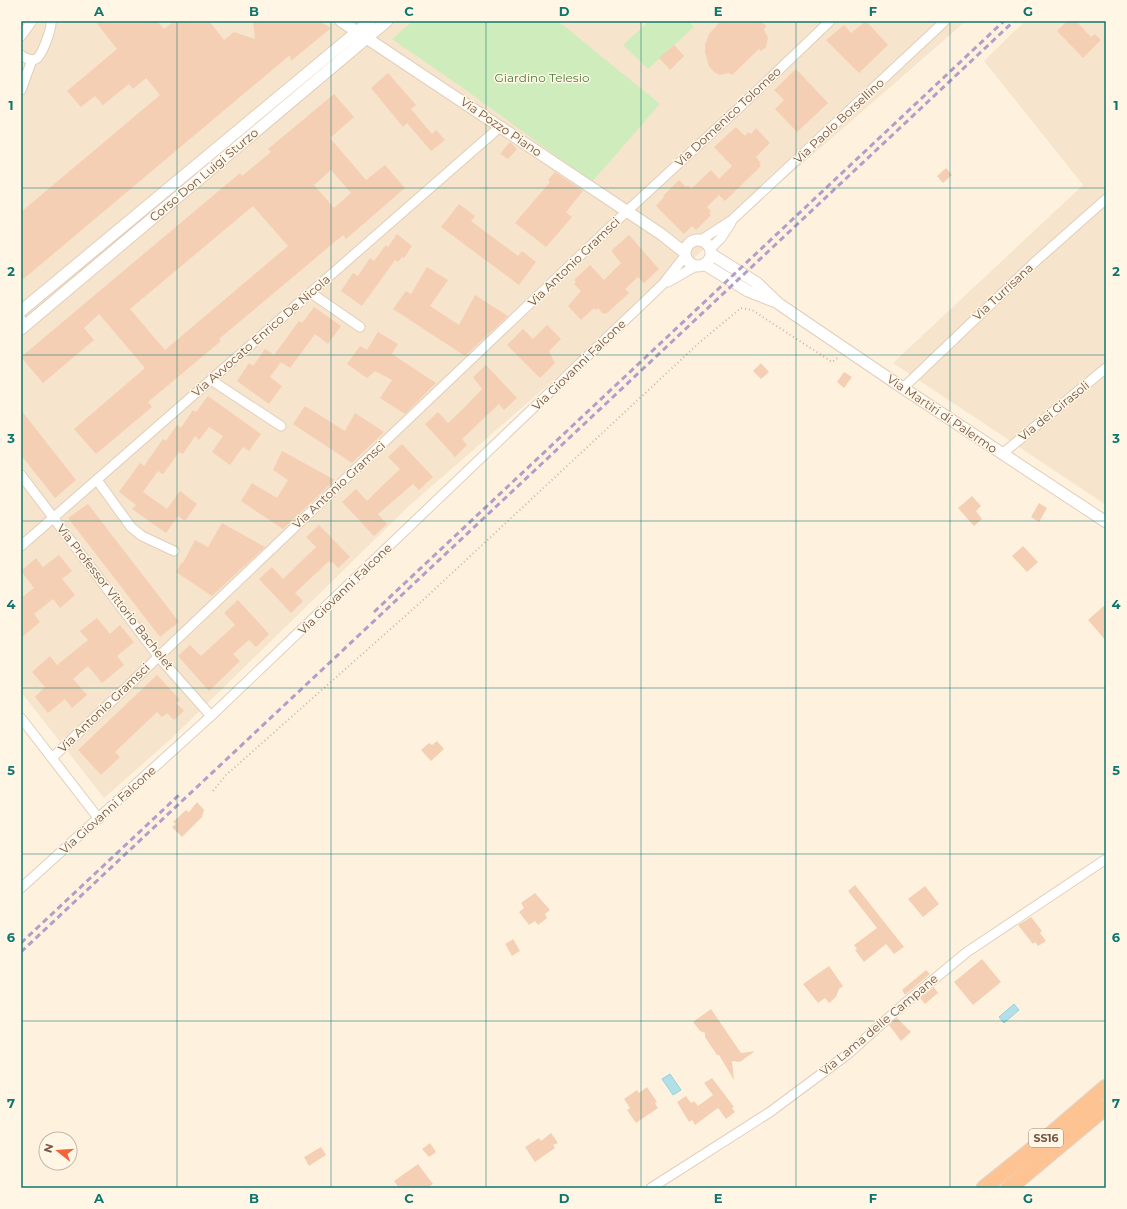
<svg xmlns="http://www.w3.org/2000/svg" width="1127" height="1209" font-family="Montserrat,sans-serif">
<rect width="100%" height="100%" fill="#fef2df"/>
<path fill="#f6e4cc" d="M 21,21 L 966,21 L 409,506 L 172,738 L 104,798 L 21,692 Z
M 1025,21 L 1106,21 L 1106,505 L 893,363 L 1083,185 L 984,61 Z"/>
<path fill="#cfecbd" d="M 413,21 L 558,21 L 660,104 L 592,182 L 463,88 L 392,39 Z
M 649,21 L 688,21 L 694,27 L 648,69 L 623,45 Z"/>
<path fill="#b2e0e8" stroke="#98d0db" d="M 1014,1004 L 1019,1010 L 1004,1023 L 999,1017 Z
M 670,1074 L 681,1090 L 673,1095 L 662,1079 Z"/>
<path fill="#f5cfb4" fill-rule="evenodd" d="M 95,21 L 157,21 L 164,29 L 174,21 L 209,21 L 224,40 L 234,32 L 255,39 L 253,21 L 319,21 L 331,28 L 291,61 L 290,55 L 21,281 L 21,212 L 160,95 L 146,78 L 133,89 L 129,84 L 103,105 L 95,96 L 81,107 L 67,91 L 117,49 Z
M 721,21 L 761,21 L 766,26 L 764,30 L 768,38 L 766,47 L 761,51 L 759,49 L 732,75 L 729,73 L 720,75 L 714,72 L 709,66 L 705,52 L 705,45 L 709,34 Z
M 866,21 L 888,45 L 859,73 L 826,40 L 844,25 L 851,33 Z
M 1067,21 L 1076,21 L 1091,37 L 1095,34 L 1101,40 L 1083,58 L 1057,31 Z
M 674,45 L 684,56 L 670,70 L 659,58 Z
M 796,69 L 828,103 L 797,132 L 775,109 L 784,100 L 774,90 Z
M 388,73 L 416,105 L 411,109 L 432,134 L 436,130 L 445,140 L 431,151 L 407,123 L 403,127 L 371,88 Z
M 334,94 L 354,117 L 330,138 L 366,180 L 385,165 L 405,188 L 346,239 L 343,235 L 219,339 L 221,341 L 148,402 L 152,407 L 96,454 L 74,429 L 145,368 L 99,314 L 84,328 L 94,340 L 43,383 L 21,357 L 240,173 L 242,176 L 271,152 L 268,149 ZM 331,170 L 351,193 L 334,208 L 314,185 ZM 253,206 L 288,246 L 165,350 L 130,309 Z
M 736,127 L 745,136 L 748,132 L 751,134 L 756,128 L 770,143 L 756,157 L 761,163 L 759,164 L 761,166 L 725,201 L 719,195 L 707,207 L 711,211 L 709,213 L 711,215 L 696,230 L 692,226 L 684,234 L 656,206 L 664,197 L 663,196 L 679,180 L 686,187 L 688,185 L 691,189 L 711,170 L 719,179 L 732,166 L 714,147 Z
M 510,142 L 517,149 L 508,159 L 500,154 Z
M 946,168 L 952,175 L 943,183 L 937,176 Z
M 555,172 L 583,191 L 566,212 L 572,217 L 546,247 L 515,223 L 550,182 L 548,180 Z
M 459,204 L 475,216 L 471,221 L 518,256 L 522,251 L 536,262 L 519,285 L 441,227 Z
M 397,234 L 412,246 L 404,258 L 402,257 L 398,262 L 395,260 L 362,306 L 341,291 L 353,273 L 358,276 L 370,258 L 374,261 L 386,245 L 388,247 Z
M 629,235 L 659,269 L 644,283 L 638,277 L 625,289 L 629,293 L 606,314 L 605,313 L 603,314 L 598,308 L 596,310 L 594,308 L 581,320 L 568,306 L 581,291 L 574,284 L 576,282 L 574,280 L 590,265 L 604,280 L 621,263 L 612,252 L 612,250 Z
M 427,267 L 448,280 L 430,306 L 459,325 L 475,295 L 508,316 L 465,356 L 393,309 L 406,291 L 411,294 Z
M 314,307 L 341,326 L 328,344 L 315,334 L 290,368 L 281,362 L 270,377 L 282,386 L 269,404 L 237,381 L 249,363 L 253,366 L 265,349 L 274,355 L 299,321 L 302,323 Z
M 547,325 L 561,339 L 549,351 L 555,363 L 540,378 L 507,345 L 523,329 L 533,339 Z
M 378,332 L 398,344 L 392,354 L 436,383 L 405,414 L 380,398 L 392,380 L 375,371 L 367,378 L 347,364 L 360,346 L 367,350 Z
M 761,363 L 769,372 L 761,379 L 753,371 Z
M 486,365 L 517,398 L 504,410 L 499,404 L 462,439 L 467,445 L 455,457 L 425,424 L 438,412 L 448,423 L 464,408 L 482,389 L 473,377 Z
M 844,372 L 852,377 L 844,388 L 837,382 Z
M 208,396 L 261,434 L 249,451 L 243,447 L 230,465 L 212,452 L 223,436 L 209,427 L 199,440 L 195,436 L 183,454 L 179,452 L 164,473 L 162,474 L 158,471 L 143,492 L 167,509 L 180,491 L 197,504 L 185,521 L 178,516 L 166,533 L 132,509 L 136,505 L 119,492 L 140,463 L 144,466 L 163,439 L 166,441 L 177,425 L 181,428 L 193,410 L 196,412 Z
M 305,406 L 345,431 L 355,413 L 384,432 L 352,463 L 293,424 Z
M 21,410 L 76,480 L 55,498 L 21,455 Z
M 402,444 L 433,477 L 419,490 L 413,484 L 378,514 L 387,524 L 374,536 L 342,502 L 356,489 L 367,501 L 381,487 L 400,469 L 388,457 Z
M 282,451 L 335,480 L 283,529 L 241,501 L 252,483 L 277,498 L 288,480 L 273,470 Z
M 972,496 L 981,506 L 976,511 L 982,519 L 974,526 L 958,508 Z
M 1039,503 L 1047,508 L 1039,522 L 1031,517 Z
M 88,504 L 179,622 L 160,637 L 68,518 Z
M 222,523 L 265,547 L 212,596 L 176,572 L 182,562 L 183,563 L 195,540 L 208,547 Z
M 319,525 L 350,557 L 338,568 L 333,562 L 331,564 L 329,561 L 295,593 L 303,601 L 291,613 L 259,579 L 272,567 L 283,579 L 316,547 L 306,537 Z
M 1023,546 L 1038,562 L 1027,572 L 1012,556 Z
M 59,555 L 72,571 L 62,579 L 75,595 L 60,608 L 53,599 L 34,614 L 40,622 L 21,638 L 21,598 L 34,588 L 21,571 L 36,558 L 43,567 Z
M 238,600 L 269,634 L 256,647 L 249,640 L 233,654 L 240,661 L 209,691 L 178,656 L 190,645 L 201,656 L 235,625 L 224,613 Z
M 1106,604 L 1106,641 L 1088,620 Z
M 97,618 L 110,634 L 120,625 L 134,642 L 117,656 L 124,665 L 102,683 L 88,666 L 73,679 L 87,695 L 72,708 L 65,699 L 48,713 L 35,697 L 45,687 L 32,672 L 50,656 L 57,665 L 88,640 L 80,631 Z
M 157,675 L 180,700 L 176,703 L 184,711 L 174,720 L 167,713 L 162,717 L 157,712 L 115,752 L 120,757 L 101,775 L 78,750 Z
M 437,741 L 444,749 L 431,761 L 421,750 L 429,743 L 432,745 Z
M 197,802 L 204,810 L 202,817 L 182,837 L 172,827 L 176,824 L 173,822 L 186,810 L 189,812 Z
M 855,885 L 904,947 L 894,954 L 886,944 L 864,962 L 855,950 L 857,949 L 854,945 L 877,928 L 848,891 Z
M 925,886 L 939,904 L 923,917 L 908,899 Z
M 535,893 L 550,910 L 545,914 L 547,918 L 538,925 L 535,921 L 529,925 L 519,912 L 524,908 L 521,903 Z
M 1031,917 L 1042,931 L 1040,933 L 1046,941 L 1038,946 L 1035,942 L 1033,944 L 1018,925 Z
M 513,939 L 520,951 L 512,956 L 505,944 Z
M 982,959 L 1001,982 L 973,1005 L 954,982 Z
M 829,966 L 843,986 L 839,989 L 836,997 L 829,1003 L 825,998 L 818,1003 L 803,984 Z
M 926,970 L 930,974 L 905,995 L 902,990 Z
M 934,987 L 938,993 L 925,1004 L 920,998 Z
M 711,1009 L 741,1053 L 755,1051 L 740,1062 L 732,1061 L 734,1080 L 719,1055 L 717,1055 L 705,1037 L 705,1033 L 700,1031 L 693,1022 Z
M 897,1018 L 911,1032 L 901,1041 L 889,1025 Z
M 712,1078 L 734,1107 L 732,1108 L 735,1112 L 726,1119 L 718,1108 L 695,1125 L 692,1120 L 689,1122 L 677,1102 L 686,1096 L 691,1103 L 694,1101 L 698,1106 L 713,1095 L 704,1083 Z
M 647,1087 L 657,1102 L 655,1103 L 658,1108 L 636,1123 L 627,1110 L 630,1108 L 624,1099 L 637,1090 L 639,1093 Z
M 551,1133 L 558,1143 L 553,1145 L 555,1148 L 535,1162 L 525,1147 L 539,1138 L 541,1141 Z
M 430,1143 L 436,1152 L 429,1157 L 422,1149 Z
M 321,1147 L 326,1155 L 309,1166 L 304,1157 Z
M 418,1164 L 433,1184 L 427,1188 L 399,1188 L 394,1181 Z"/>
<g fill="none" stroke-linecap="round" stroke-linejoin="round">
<defs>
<path id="minor" d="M 21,36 L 32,21
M 21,55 C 25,58 31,61 36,59 C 42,56 52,28 51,21
M 21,90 L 32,60
M 701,240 L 732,220 L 945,21
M 710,249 L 721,238 L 731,223
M 668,282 L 696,266
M 311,293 L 360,327
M 21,319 L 21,322
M 211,380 L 281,426
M 903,388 L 1036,261 L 1106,199
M 1002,454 L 1106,368
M 21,475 L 158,656 L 211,716
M 97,480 L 131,527 L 142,536 L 174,551
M 21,546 L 501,126
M 21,718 L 99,819
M 52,758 L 626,212 L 742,105 L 830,21
M 21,888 L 211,716 L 663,284 L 685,256
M 651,1188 L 770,1112 L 848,1054 L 904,1004 L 967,952 L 1106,859"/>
<path id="tertiary" d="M 341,21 L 661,234 L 684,252
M685 253a13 13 0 1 1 26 0a13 13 0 1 1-26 0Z
M 711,254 L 757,283 L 779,304 L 903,388 L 1106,522
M 704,264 L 748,291 L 773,301
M 21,311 L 370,21
M 21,329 L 387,21"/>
<path id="trunk" d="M 984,1188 L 1050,1135 L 1106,1087
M 1009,1188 L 1106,1107"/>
</defs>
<use href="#minor" stroke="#e2ceba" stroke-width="11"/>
<use href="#tertiary" stroke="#e2ceba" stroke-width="13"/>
<use href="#trunk" stroke="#ded7d2" stroke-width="17"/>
<path stroke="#dab298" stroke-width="2" stroke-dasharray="1 3" stroke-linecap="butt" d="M 213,791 L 226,775 L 421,602 L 700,342 L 741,308 L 752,310 L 832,362 L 839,357"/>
<use href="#minor" stroke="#fff" stroke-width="9"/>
<use href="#tertiary" stroke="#fff" stroke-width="11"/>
<use href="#trunk" stroke="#fec392" stroke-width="15"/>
<path stroke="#b49dc7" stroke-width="3" stroke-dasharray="6 4" stroke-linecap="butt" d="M 374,612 L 1004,21
M 21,943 L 180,794
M 21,952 L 1014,21"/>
</g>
<path fill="none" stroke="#0f766e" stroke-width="1" stroke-opacity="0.55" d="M 177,21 L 177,1188M 331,21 L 331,1188M 486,21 L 486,1188M 641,21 L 641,1188M 796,21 L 796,1188M 950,21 L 950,1188M 21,188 L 1106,188M 21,355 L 1106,355M 21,521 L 1106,521M 21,688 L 1106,688M 21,854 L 1106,854M 21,1021 L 1106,1021"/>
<g text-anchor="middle" stroke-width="3" stroke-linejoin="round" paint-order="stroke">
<rect fill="#fff6e6" stroke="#9f8775" stroke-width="1" x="1029" y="1129" width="34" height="18" rx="3"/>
<g font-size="11" font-weight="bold" fill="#765745">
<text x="1046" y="1142">SS16</text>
</g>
<g font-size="12" fill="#4e7d3c" stroke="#fff6e6">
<text x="542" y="82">Giardino Telesio</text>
</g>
<g font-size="12" fill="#765745" stroke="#fff6e6">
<text transform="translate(728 117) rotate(-43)" y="4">Via Domenico Tolomeo</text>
<text transform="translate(839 121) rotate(-43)" y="4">Via Paolo Borsellino</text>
<text transform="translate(501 127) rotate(34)" y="4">Via Pozzo Piano</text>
<text transform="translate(204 175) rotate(-40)" y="4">Corso Don Luigi Sturzo</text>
<text transform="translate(574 262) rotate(-44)" y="4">Via Antonio Gramsci</text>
<text transform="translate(1003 292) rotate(-43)" y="4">Via Turrisana</text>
<text transform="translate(261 336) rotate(-41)" y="4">Via Avvocato Enrico De Nicola</text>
<text transform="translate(579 365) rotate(-44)" y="4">Via Giovanni Falcone</text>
<text transform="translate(1054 411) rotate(-39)" y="4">Via dei Girasoli</text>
<text transform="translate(942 414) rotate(34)" y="4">Via Martiri di Palermo</text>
<text transform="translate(339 485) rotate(-43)" y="4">Via Antonio Gramsci</text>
<text transform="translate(345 589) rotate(-44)" y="4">Via Giovanni Falcone</text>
<text transform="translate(115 597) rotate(52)" y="4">Via Professor Vittorio Bachelet</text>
<text transform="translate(104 708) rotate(-44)" y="4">Via Antonio Gramsci</text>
<text transform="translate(108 810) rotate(-42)" y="4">Via Giovanni Falcone</text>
<text transform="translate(879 1025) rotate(-40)" y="4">Via Lama delle Campane</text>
</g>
</g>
<rect width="1127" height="1209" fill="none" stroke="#fff6e6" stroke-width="44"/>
<g transform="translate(58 1151) rotate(287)"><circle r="19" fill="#fff6e6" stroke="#c8b6a6"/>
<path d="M0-3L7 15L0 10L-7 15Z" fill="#f26439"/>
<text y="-6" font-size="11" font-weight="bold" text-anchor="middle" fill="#765745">N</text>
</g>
<rect x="22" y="22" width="1083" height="1165" fill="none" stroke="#0f766e" stroke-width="1.5"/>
<g font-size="13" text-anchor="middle" font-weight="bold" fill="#0f766e">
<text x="99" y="16">A</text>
<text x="254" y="16">B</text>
<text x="409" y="16">C</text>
<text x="564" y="16">D</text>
<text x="718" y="16">E</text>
<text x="873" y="16">F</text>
<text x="1028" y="16">G</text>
<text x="11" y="110">1</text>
<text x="1116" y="110">1</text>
<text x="11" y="276">2</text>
<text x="1116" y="276">2</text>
<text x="11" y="443">3</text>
<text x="1116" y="443">3</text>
<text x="11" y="609">4</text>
<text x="1116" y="609">4</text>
<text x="11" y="775">5</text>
<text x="1116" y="775">5</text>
<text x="11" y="942">6</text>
<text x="1116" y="942">6</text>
<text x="11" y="1108">7</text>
<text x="1116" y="1108">7</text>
<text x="99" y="1203">A</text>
<text x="254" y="1203">B</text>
<text x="409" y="1203">C</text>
<text x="564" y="1203">D</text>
<text x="718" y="1203">E</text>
<text x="873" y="1203">F</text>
<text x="1028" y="1203">G</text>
</g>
</svg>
